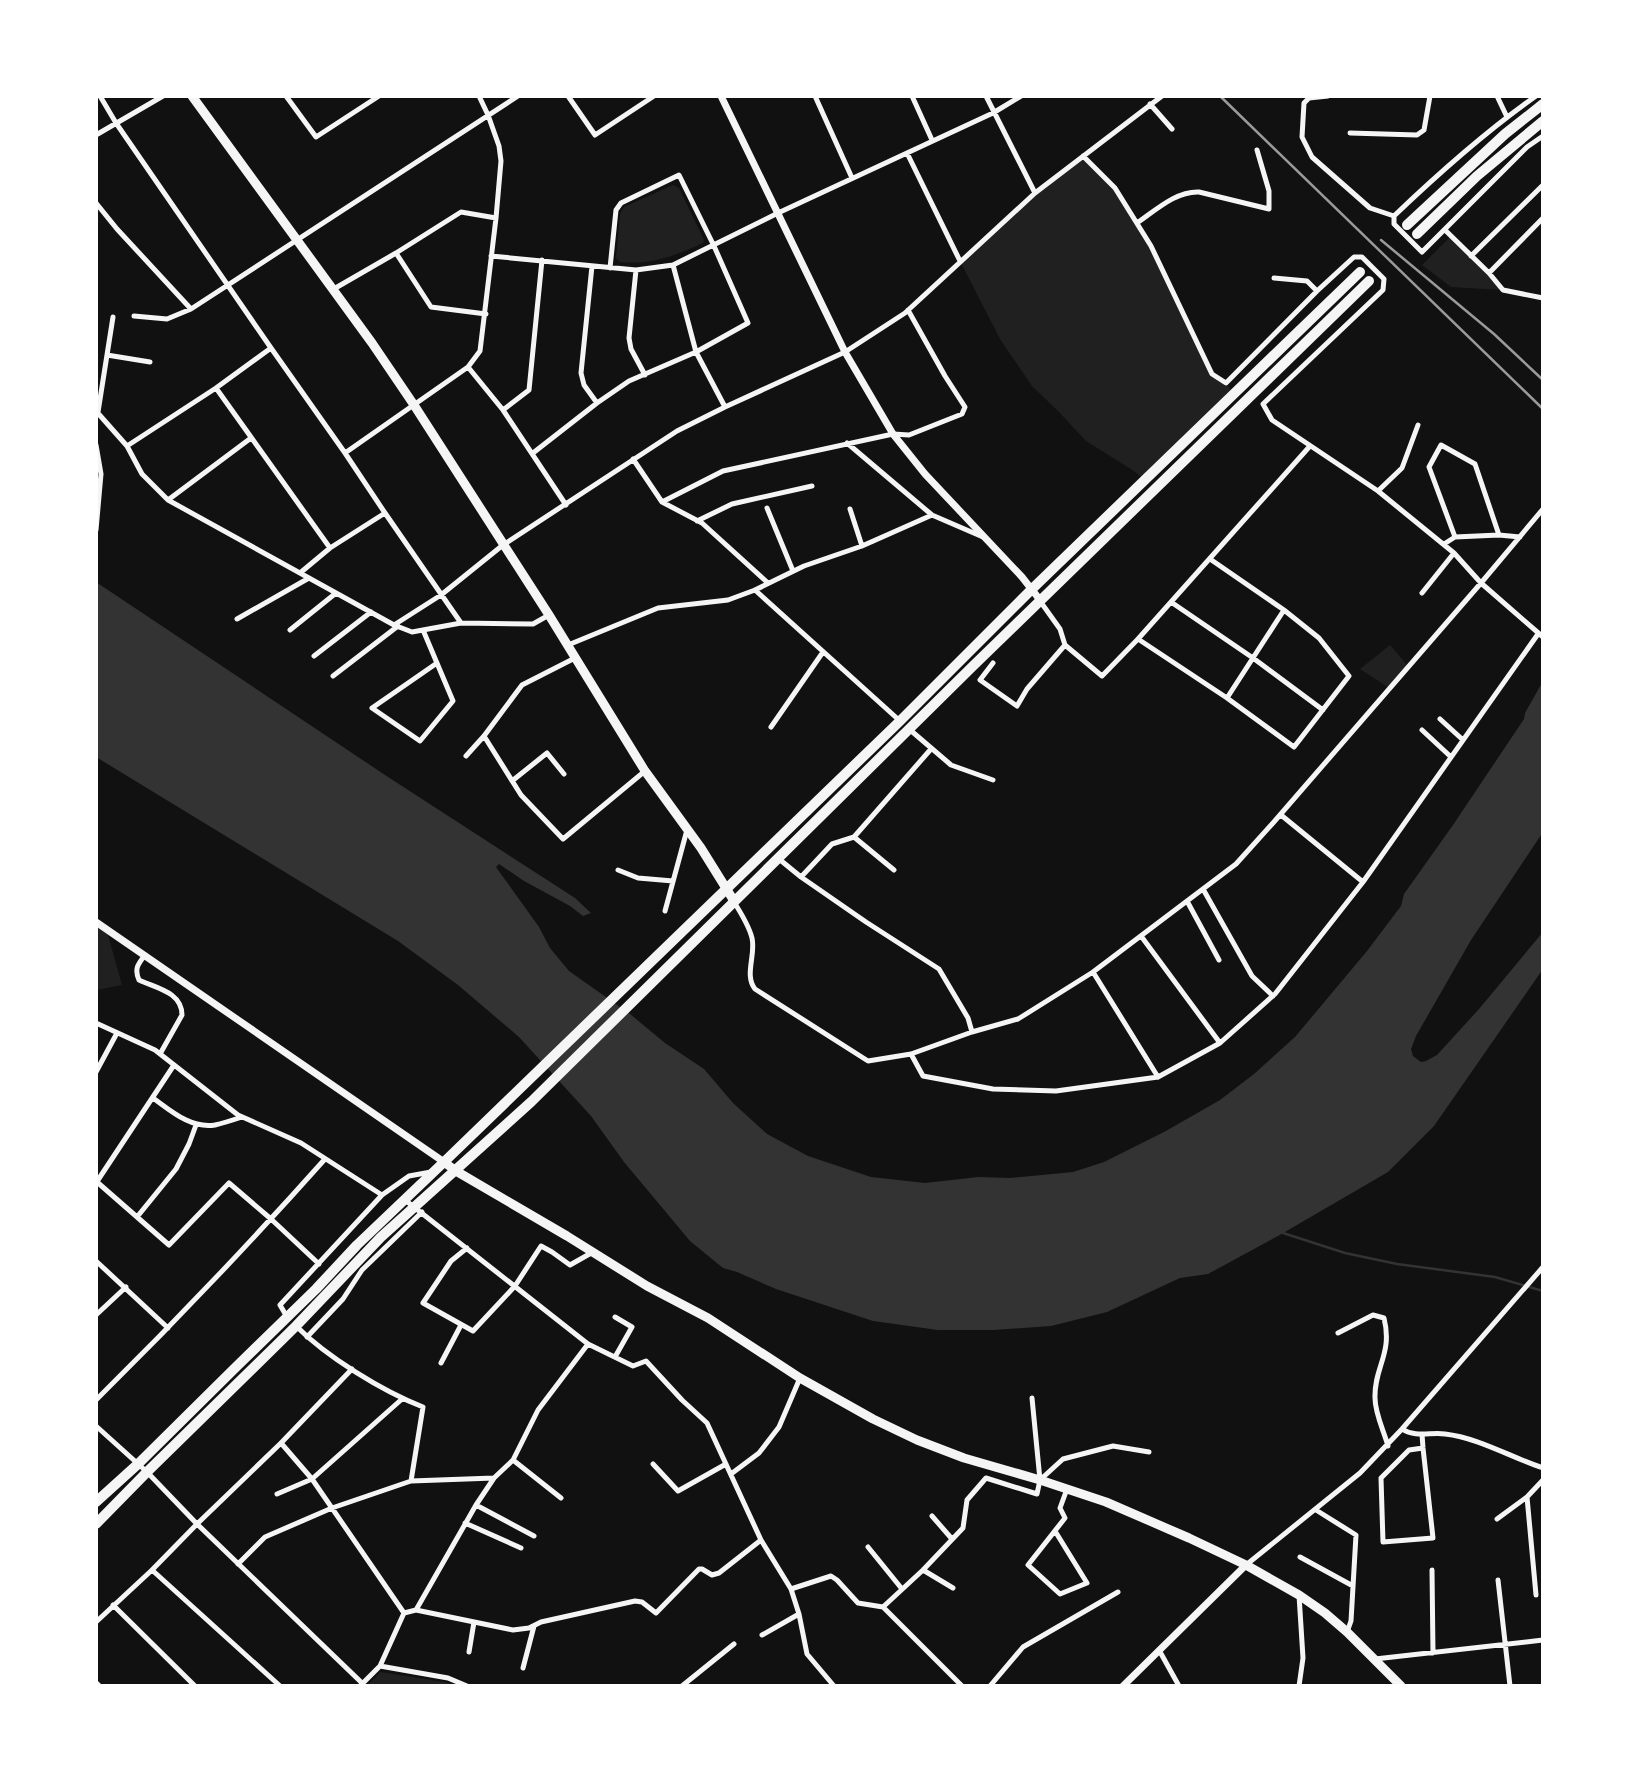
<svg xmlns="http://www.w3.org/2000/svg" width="1639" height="1782" font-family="'Space Grotesk',sans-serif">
<rect width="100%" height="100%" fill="#111"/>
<path fill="#202020" d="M 1083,156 L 1115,188 L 1151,246 L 1212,374 L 1226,383 L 1234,394 L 1144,480 L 1134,471 L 1086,441 L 1058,411 L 1032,386 L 1000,339 L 960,261 L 1035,193 Z
M 673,185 L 679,188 L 704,240 L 703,243 C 674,256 652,265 620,262 L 616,258 L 620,214 L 624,207 Z
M 1451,236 L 1503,290 L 1451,287 L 1422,265 Z
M 1390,645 L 1408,666 L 1389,688 L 1360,669 Z
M 96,921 L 106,928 L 122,985 L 96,990 Z
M 380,1672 L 445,1682 L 455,1686 L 367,1686 Z"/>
<path fill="#333" d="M 96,582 L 385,775 L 575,898 L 591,913 L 583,916 L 570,906 L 524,881 L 499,864 L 496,867 L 539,927 L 550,948 L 569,971 L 630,1014 L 665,1043 L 704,1069 L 733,1103 L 767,1134 L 808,1156 L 871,1177 L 925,1183 L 978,1177 L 1010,1178 L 1073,1172 L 1104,1162 L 1164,1132 L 1220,1100 L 1254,1074 L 1295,1037 L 1367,951 L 1401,906 L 1404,894 L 1453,825 L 1524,719 L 1525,713 L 1543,681 L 1543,832 L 1471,940 L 1416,1036 L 1411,1049 L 1413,1056 L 1421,1062 L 1426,1061 L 1437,1055 L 1479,1009 L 1543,932 L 1543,969 L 1434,1126 L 1388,1172 L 1278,1236 L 1208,1274 L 1180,1278 L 1107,1312 L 1051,1326 L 993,1330 L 938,1330 L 873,1321 L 776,1289 L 737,1272 L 723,1268 L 690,1241 L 624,1162 L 591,1116 L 519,1037 L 458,985 L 398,941 L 96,757 Z"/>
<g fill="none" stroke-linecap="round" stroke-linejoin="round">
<path stroke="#333" stroke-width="2.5" d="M 1280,1232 L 1345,1253 L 1397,1264 L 1495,1277 L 1543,1291"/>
<path stroke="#f5f5f5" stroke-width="5" d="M 100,96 L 116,123 L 271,348 L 345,453 L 385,513 L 461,623
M 286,96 L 316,137 L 379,96
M 568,96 L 595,135 L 654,96
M 815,96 L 852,178
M 912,96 L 932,140
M 986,96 L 1035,193
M 1328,96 L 1309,98 L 1304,103 L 1302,137 L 1312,157 L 1370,208 L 1394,216
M 1497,96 L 1507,117
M 1150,104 L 1172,129
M 1350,133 L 1417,135 L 1424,130 L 1430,96
M 96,135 L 163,96
M 907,153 L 960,261
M 1083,156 L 1115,188 L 1151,246 L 1212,374 L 1226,383 L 1317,291 L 1354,257 L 1362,257 L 1384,279 L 1383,290 L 1263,404 L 1272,420 L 1378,491 L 1454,553 L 1481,583 L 1543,637
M 96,203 L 117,229 L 191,309
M 1394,216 L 1394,224 L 1422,252 L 1527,147 L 1543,136
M 1394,216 C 1439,173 1485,132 1536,96
M 1137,223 C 1156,210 1176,191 1199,192 L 1269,209 L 1269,191 L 1257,150
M 1445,230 L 1489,273 L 1503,290 L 1543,298
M 396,253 L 431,307 L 486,314
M 491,256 L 636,270 L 673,265 L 778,213 L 993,113 L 1021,96
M 1471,256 L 1543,185
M 673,265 L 696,352 L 725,407
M 592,266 L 581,373 L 584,385 L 597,403
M 636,270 L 629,338 L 631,349 L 645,375
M 1489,273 L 1543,218
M 1274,278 L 1307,281 L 1317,291
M 332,290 L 396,253 L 461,212 L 496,218
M 134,316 L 167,319 L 191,309 L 518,96
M 107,355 L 150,362
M 468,367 L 503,410 L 566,505
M 216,388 L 330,548
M 503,410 L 529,390 L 542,260
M 96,411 L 127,446 L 142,474 L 168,500 L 394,625 L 412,632 L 461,623 L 533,624 L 549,615
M 98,412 L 113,317
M 847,443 L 932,515 L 983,537
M 96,445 L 101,474 L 96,530
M 127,446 L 216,388 L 271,348
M 345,453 L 468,367 L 480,351 L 496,218 L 501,161 L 499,146 L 488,115 L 479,96
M 533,453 L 597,403 L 629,381 L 696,352 L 748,323 L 714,246 L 679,175 L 621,203 L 616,210 L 610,268
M 633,459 L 662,502 L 702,523 L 768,583
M 1378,491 L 1402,468 L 1418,425
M 168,500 L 251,438
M 662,502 L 723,471 L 893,434 L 909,435 L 962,414 L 965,407 L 945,376 L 908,310
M 767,508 L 793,571
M 850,509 L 862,546
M 697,521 L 732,504 L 812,486
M 1455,537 L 1429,467 L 1441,445 L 1475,464 L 1499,535
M 1444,544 L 1455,537 L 1499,535 L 1520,537
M 300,573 L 330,548 L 385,513
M 755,590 L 900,721
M 1422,593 L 1454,553
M 1040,601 L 1060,629 L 1065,645 L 1102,676 L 1138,639 L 1310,446
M 1171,602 L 1253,658 L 1323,710
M 237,619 L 309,578
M 394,625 L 441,595 L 503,545 L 677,431 L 725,407 L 845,352 L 905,313 L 1035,193 L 1162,96
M 290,630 L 336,593
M 423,630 L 453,701 L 420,741 L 372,708 L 437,663
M 1138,639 L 1227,698 L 1294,747 L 1349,676 L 1319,638 L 1284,610 L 1210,559
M 568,645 L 658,608 L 728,600 L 755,590 L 804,566 L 862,546 L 932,515
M 314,656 L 371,612
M 993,663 L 980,680 L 1017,706 L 1027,689 L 1065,645
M 333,676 L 398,626
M 1227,698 L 1284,610
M 1440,719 L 1463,740
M 771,727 L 823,652
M 909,729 L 951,765 L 993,780
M 1422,730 L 1451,757
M 484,736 L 521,795 L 563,839 L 645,771
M 466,756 L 484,736 L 522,685 L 575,658
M 512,781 L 547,753 L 564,774
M 1281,815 L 1363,882
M 854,837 L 894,870
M 779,859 L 801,877 L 866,922 L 939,969 L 968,1018 L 972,1032
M 618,870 L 638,878 L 673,881
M 801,877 L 832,844 L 854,837 L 931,749
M 1203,889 L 1252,976 L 1273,996
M 1187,901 L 1219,960
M 734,902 C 741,913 749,926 752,938 C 756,955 744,975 755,989 L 868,1061 L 911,1054 L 972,1032 L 1018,1019 L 1093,972 L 1236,864 L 1273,823 L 1481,583 L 1543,509
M 665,911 L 687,830
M 1141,936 L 1220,1043
M 145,955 C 138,964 134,969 139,980 C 156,988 182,992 182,1015 L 160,1054
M 1093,972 L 1158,1077
M 96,1023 L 155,1050 L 238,1115 L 301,1143 L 382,1195
M 911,1054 L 923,1076 L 993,1089 L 1056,1091 L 1158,1077 L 1220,1043 L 1275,994 L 1363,882 L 1538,634
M 96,1072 L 117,1033
M 153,1098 C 171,1111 191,1129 215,1125 C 224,1123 233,1120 242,1117
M 97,1182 L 169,1245 L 229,1183 L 271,1219 L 319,1264
M 96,1183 L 174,1065
M 405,1200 L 588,1344 L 633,1366 L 646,1361 L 682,1400 L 707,1423 L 761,1540 L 791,1589 L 799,1614 L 807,1654 L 834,1686
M 137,1217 L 176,1169 L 189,1144 L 196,1125
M 467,1248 L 451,1261 L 423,1303 L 473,1331 L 515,1286 L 541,1246 L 552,1252 L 570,1265 L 593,1252
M 96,1261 L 168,1328
M 96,1315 L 126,1287
M 287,1317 L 280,1305 L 382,1195 L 409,1176 L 431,1172
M 615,1317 L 632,1327 L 615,1357
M 296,1326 C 327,1357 382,1391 423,1407 L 411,1481
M 1338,1333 L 1373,1315 L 1384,1318 C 1393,1354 1374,1367 1375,1398 C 1375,1414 1384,1431 1388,1446
M 307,1337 L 343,1299 L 362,1270 L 422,1212
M 441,1363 L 461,1325
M 1032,1398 L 1040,1480
M 96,1400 C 175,1322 251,1242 325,1159
M 96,1426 L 147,1472 L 197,1524 L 362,1683
M 1402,1429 C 1416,1438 1430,1432 1445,1434 C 1479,1438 1510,1457 1543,1468
M 1422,1434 L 1423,1448 L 1433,1538 L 1383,1542 L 1381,1478 L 1409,1450 L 1423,1448
M 281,1443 L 312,1479 L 404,1613 L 416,1610 L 513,1630 L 529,1628 L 541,1622 L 635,1601 L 642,1602 L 656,1613 L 699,1569 L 702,1569 L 712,1575 L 719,1573 L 761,1540
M 513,1460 L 561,1498
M 653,1464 L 678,1491 L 726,1464
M 731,1474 L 759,1453 L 779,1427 L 800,1378
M 277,1494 L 312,1479 L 402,1399
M 1527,1497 L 1536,1595
M 476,1505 L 534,1536
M 1316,1510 L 1356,1535 L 1351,1621 L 1347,1632
M 932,1516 L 952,1539
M 1497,1519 L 1527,1497 L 1543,1480
M 465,1523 L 521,1548
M 1055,1531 L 1087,1583 L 1060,1594 L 1028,1565 L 1065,1518 L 1060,1508 L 1067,1489
M 868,1547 L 902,1589
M 1300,1557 L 1353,1586
M 238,1564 L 265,1537 L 332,1508 L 411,1481 L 494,1478
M 1246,1565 L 1360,1473 L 1402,1429 L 1543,1267
M 152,1570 L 280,1686
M 923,1570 L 953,1588
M 1432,1570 L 1433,1653
M 1498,1580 L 1510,1686
M 791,1589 L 831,1576 L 837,1580 L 858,1603 L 883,1607 L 962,1686
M 1299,1595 L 1303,1658 L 1299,1686
M 113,1605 L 195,1686
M 883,1607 L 923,1570 L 963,1528 L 967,1500 L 986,1478 L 1037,1494 L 1040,1480 L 1063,1459 L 1113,1446 L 1149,1452
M 416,1610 L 476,1505 L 494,1478 L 513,1460 L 538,1410 L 588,1344
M 96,1622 L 152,1570 L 197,1524 L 281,1443 L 352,1369
M 762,1635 L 799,1614
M 1159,1650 L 1179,1686
M 469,1652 L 474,1622
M 1375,1659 L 1543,1640
M 380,1666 L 448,1678 L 467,1686
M 523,1668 L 534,1626
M 360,1686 L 380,1666 L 404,1613
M 682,1686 L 734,1644
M 990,1686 L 1023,1647 L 1118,1592"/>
<path stroke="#f5f5f5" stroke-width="7" d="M 721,96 L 845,352 L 893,434 L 925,474 L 1022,577 L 1040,600
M 96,922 L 444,1162
M 96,1684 L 98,1686
M 1123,1686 L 1246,1565"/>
<path stroke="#f5f5f5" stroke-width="9" d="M 192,96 L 372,343 L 414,405 L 549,615 L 645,771 L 701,848 L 734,901
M 444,1162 L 456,1171 L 567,1236 L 647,1286 L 708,1318 L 800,1378 L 873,1419 L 917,1440 L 964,1458 L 1040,1480 L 1106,1502 L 1189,1538 L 1246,1565 L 1299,1595 L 1325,1613 L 1347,1632 L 1401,1686"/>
<path stroke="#f5f5f5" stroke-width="10" d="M 1407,225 L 1505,134 L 1543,104
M 1417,234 L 1477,176 L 1543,121
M 96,1502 L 138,1464 L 236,1367 L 316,1289 L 357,1245 L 444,1162 L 900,721 L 1032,589 L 1360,272
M 96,1524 L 147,1472 L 296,1326 L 381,1237 L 531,1102 L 974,665 L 1369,281"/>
<path stroke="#9a9a9a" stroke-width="2.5" d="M 1220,96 L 1543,409
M 1381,240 L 1494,334 L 1543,380"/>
</g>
<rect width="1639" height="1782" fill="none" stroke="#ffffff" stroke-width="196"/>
</svg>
